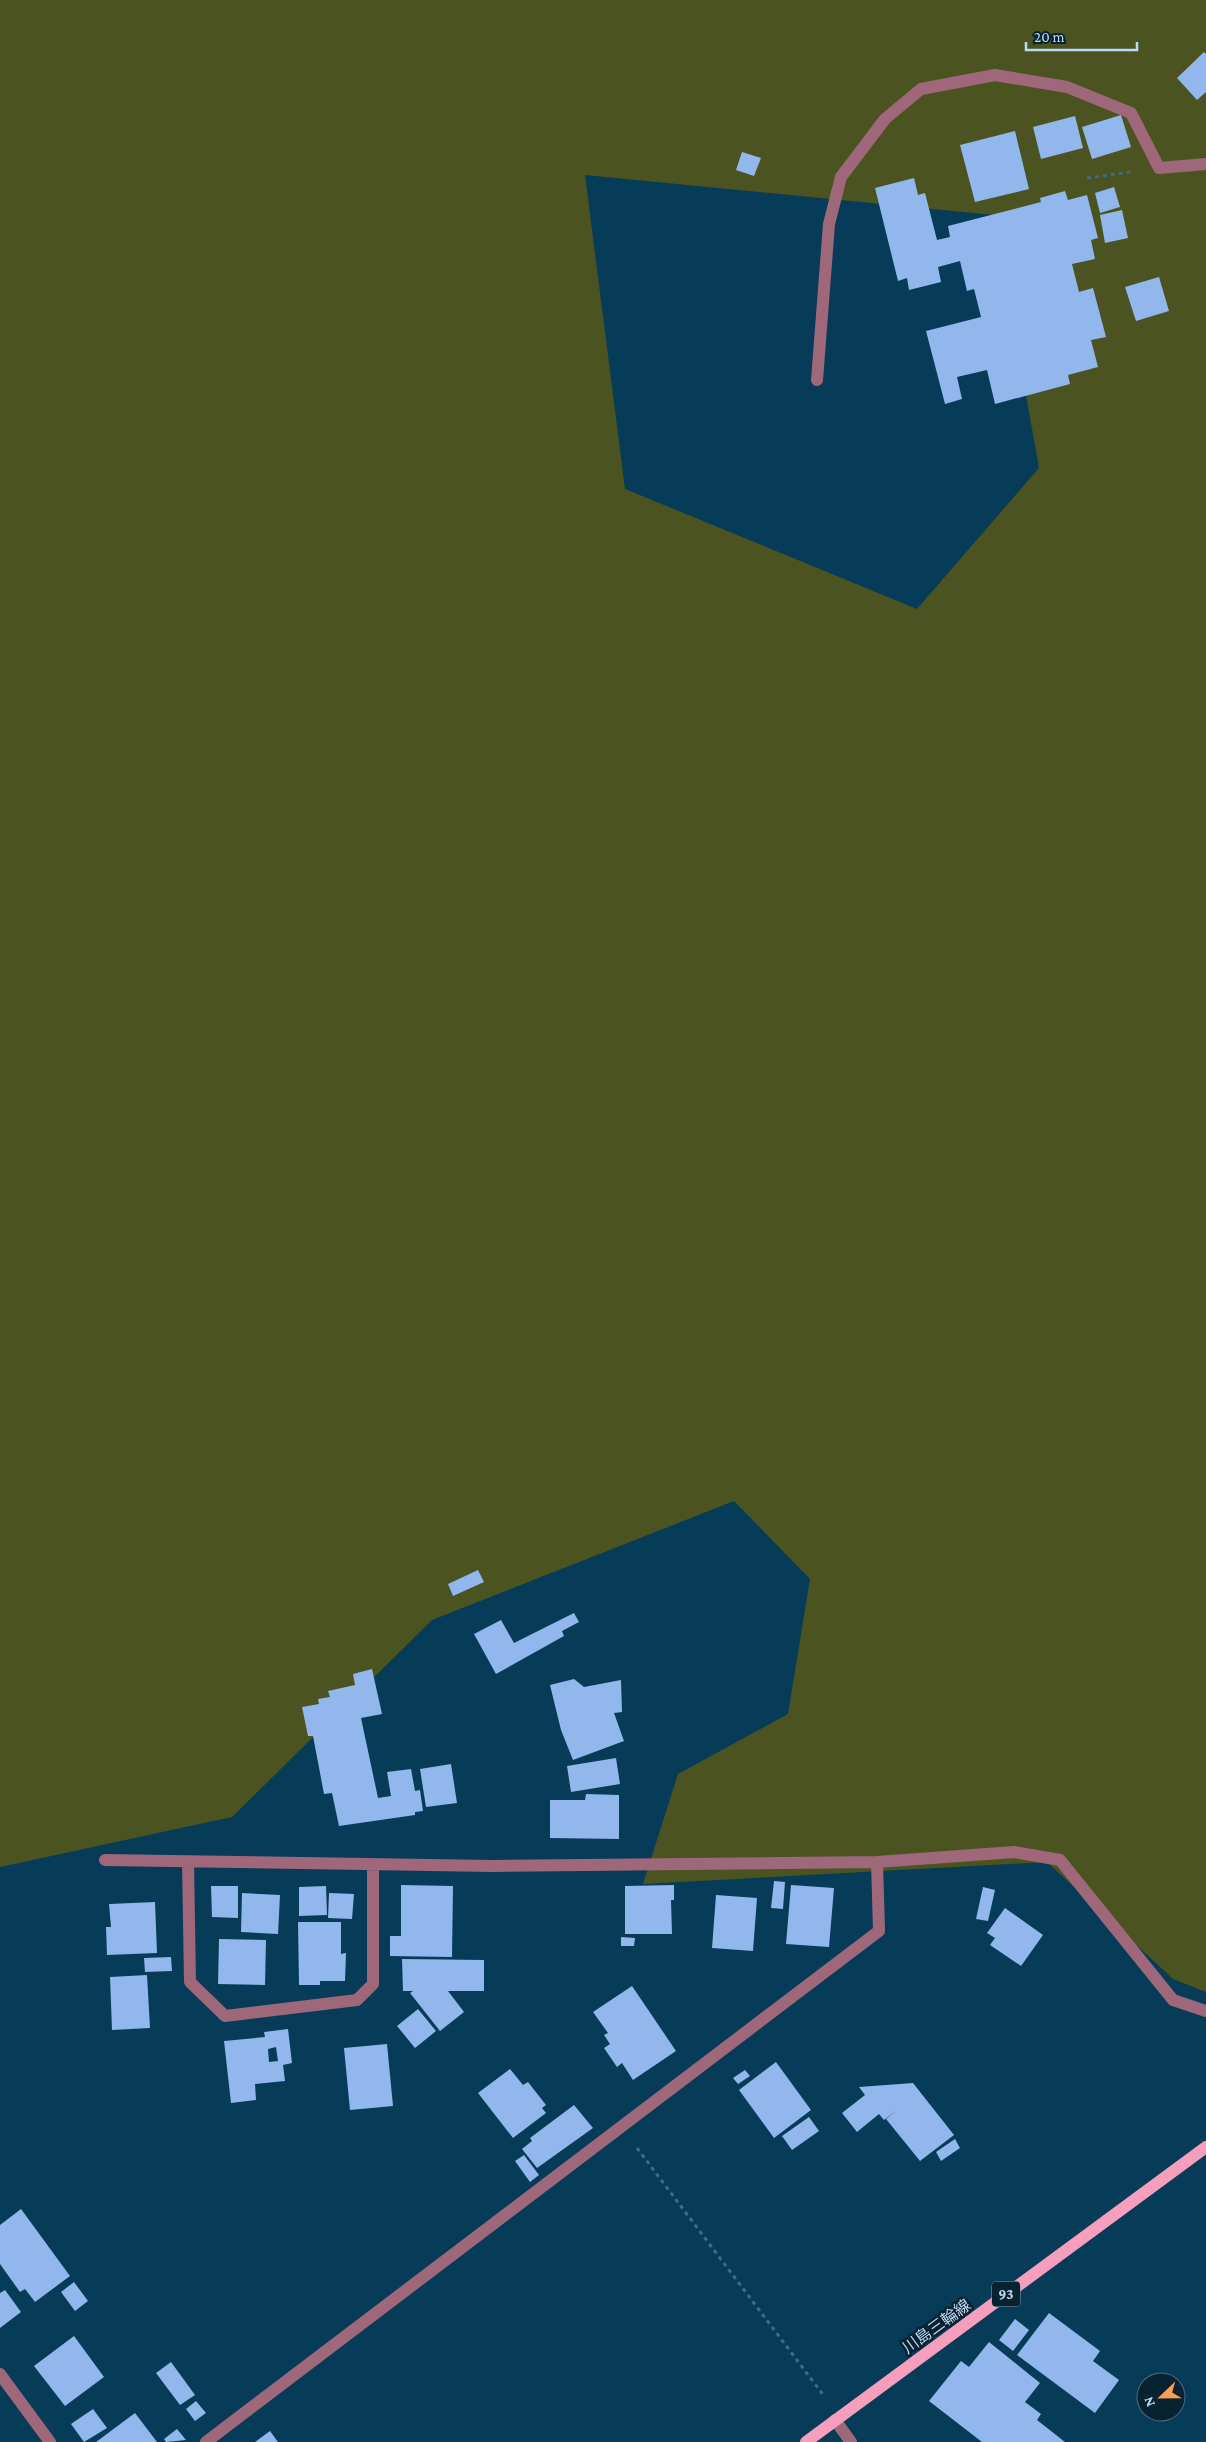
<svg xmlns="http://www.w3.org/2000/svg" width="1206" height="2442" font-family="'Crimson Pro','Noto Sans JP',serif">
<rect width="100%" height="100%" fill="#063c58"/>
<path fill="#4b5420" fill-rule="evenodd" d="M 0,0 L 1206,0 L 1206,1992 L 1173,1979 L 1047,1862 L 643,1884 L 678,1774 L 788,1714 L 810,1579 L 734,1501 L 432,1620 L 232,1817 L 0,1867 ZM 585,175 L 994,215 L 1039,468 L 917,609 L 625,489 Z"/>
<path fill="#92b7ed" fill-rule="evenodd" d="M 1204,52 L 1206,54 L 1206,92 L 1197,100 L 1177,78 Z
M 1121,115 L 1131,147 L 1092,159 L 1082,127 Z
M 1075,116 L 1083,148 L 1041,159 L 1033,127 Z
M 1015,131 L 1029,189 L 975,202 L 960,145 Z
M 742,152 L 761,158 L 754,176 L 736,170 Z
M 914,178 L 918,195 L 925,193 L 937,240 L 950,237 L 948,226 L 1041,202 L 1040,198 L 1065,191 L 1068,200 L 1087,195 L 1098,238 L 1091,240 L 1095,259 L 1072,264 L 1079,292 L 1093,288 L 1106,337 L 1091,340 L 1098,367 L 1068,375 L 1070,384 L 995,404 L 987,370 L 957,377 L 962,399 L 945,404 L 926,331 L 981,317 L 974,289 L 967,291 L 960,261 L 938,267 L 941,282 L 909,290 L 907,278 L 898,281 L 875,188 Z
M 1114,187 L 1120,207 L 1100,213 L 1095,193 Z
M 1122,210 L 1128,238 L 1105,243 L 1100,215 Z
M 1159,277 L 1169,311 L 1136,321 L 1125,287 Z
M 478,1570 L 484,1582 L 453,1596 L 448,1584 Z
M 574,1613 L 579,1622 L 562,1631 L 564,1636 L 496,1674 L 474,1634 L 501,1620 L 514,1643 Z
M 372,1669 L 382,1714 L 361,1718 L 378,1798 L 391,1796 L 387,1772 L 411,1769 L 415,1791 L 420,1790 L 423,1811 L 415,1812 L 415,1815 L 339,1826 L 332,1793 L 324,1794 L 313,1736 L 308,1736 L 302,1707 L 319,1704 L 318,1699 L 330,1697 L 328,1691 L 355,1685 L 353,1674 Z
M 574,1679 L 584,1687 L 621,1680 L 622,1712 L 614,1713 L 624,1741 L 573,1760 L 561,1730 L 550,1685 Z
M 616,1758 L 620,1784 L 571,1792 L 567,1766 Z
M 451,1764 L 457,1803 L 426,1807 L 420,1769 Z
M 586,1794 L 619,1795 L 619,1839 L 550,1838 L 550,1800 L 585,1800 Z
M 774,1881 L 785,1882 L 783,1909 L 771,1908 Z
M 401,1885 L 453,1886 L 452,1957 L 390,1956 L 390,1936 L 401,1936 Z
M 674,1885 L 674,1900 L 671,1900 L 672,1934 L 625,1934 L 625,1886 Z
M 791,1885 L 834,1888 L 829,1947 L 786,1944 Z
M 211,1886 L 238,1886 L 238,1918 L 212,1917 Z
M 326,1886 L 327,1915 L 299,1916 L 299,1887 Z
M 983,1887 L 995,1890 L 988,1921 L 976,1919 Z
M 242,1893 L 280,1895 L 278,1934 L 241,1932 Z
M 329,1893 L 354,1894 L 352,1919 L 328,1918 Z
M 716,1895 L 757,1898 L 753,1951 L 712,1948 Z
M 155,1902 L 157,1953 L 107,1955 L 106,1927 L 111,1927 L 109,1904 Z
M 1005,1908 L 1043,1935 L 1021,1966 L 990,1945 L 995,1938 L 987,1933 Z
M 298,1922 L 341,1922 L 341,1954 L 346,1953 L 345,1981 L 320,1981 L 320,1985 L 299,1985 Z
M 621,1937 L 635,1938 L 634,1946 L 621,1946 Z
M 219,1939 L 266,1940 L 265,1985 L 218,1984 Z
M 171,1957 L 172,1971 L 145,1972 L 144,1958 Z
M 402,1959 L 484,1960 L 484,1991 L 448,1991 L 464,2012 L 440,2031 L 410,1993 L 413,1991 L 403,1991 Z
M 147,1975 L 150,2028 L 112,2030 L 110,1977 Z
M 632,1986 L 676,2051 L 633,2080 L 622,2063 L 617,2067 L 604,2048 L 610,2044 L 604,2035 L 608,2033 L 593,2012 Z
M 418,2009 L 436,2031 L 415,2048 L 397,2026 Z
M 288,2029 L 292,2063 L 283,2065 L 285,2081 L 255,2084 L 256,2100 L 231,2103 L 224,2041 L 265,2037 L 264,2032 ZM 276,2047 L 278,2061 L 269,2062 L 268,2049 Z
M 387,2044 L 393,2106 L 350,2110 L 344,2048 Z
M 776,2062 L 811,2110 L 774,2138 L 739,2090 Z
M 510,2069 L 523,2085 L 528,2082 L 546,2105 L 542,2108 L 546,2113 L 513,2138 L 478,2093 Z
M 745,2070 L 750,2076 L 738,2084 L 733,2078 Z
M 913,2083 L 954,2135 L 920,2161 L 886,2119 L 897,2110 L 884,2120 L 879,2114 L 857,2132 L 842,2113 L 865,2095 L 859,2087 Z
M 574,2105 L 593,2128 L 537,2168 L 522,2149 L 532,2141 L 530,2138 Z
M 809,2117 L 819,2131 L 792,2150 L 782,2136 Z
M 955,2139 L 960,2148 L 941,2161 L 936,2152 Z
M 524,2155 L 539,2175 L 530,2182 L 515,2161 Z
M 21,2209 L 70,2276 L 35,2302 L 25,2289 L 20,2292 L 0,2264 L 0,2225 Z
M 74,2282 L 88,2301 L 75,2311 L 61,2292 Z
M 5,2290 L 21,2312 L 0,2328 L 0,2293 Z
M 1049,2313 L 1100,2351 L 1093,2361 L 1119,2380 L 1095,2413 L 1017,2355 Z
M 1015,2319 L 1029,2330 L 1013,2351 L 999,2340 Z
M 74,2336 L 104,2377 L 65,2406 L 34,2366 Z
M 989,2342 L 1040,2383 L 1025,2402 L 1041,2414 L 1037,2420 L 1065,2442 L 982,2442 L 929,2401 L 961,2361 L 969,2367 Z
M 171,2362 L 195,2395 L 180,2405 L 156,2373 Z
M 196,2401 L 206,2413 L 195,2421 L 186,2409 Z
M 93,2409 L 107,2428 L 84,2442 L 71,2424 Z
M 135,2413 L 157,2442 L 96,2442 Z
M 177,2429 L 186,2440 L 166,2442 L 164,2439 Z
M 270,2431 L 278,2442 L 255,2442 Z"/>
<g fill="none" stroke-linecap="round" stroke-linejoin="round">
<path stroke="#3d6c86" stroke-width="3" stroke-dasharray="4 4" stroke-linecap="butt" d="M 1087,178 L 1131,172
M 637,2148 L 824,2396"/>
<path stroke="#9e687a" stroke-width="12" d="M 817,380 L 829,224 L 841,177 L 885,119 L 921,89 L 995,75 L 1067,87 L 1131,113 L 1159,168 L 1206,164
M 105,1860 L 493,1866 L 877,1862 L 1014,1852 L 1060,1860 L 1173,2000 L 1206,2011
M 188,1862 L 190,1982 L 225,2016 L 357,2000 L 373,1984 L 373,1864
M 0,2374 L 50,2442
M 835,2420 L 851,2442
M 206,2442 L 879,1931 L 877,1862"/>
<path stroke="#f69ebc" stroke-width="12" d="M 806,2442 L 1206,2147"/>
</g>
<g text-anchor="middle" stroke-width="5" stroke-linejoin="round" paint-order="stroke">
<rect fill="#072231" stroke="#86a4b7" stroke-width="1" x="992" y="2281.5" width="28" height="25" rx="4"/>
<g font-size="15" font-weight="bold" fill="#bcdbf0">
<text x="1006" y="2299">93</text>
</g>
<g font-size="16" fill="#bcdbf0" stroke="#072231">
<text transform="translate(936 2326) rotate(-36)" y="6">川島三輪線</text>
</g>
</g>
<g transform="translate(1161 2397) rotate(248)"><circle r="24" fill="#072231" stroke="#4f6c7d"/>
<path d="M0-4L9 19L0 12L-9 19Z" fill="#fb9e51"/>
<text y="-8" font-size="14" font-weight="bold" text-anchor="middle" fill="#bcdbf0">N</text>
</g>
<path d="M1026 42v8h111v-8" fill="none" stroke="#bcdbf0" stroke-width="2.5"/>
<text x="1034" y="42" font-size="15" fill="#bcdbf0" stroke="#072231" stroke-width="4" paint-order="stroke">20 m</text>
</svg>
